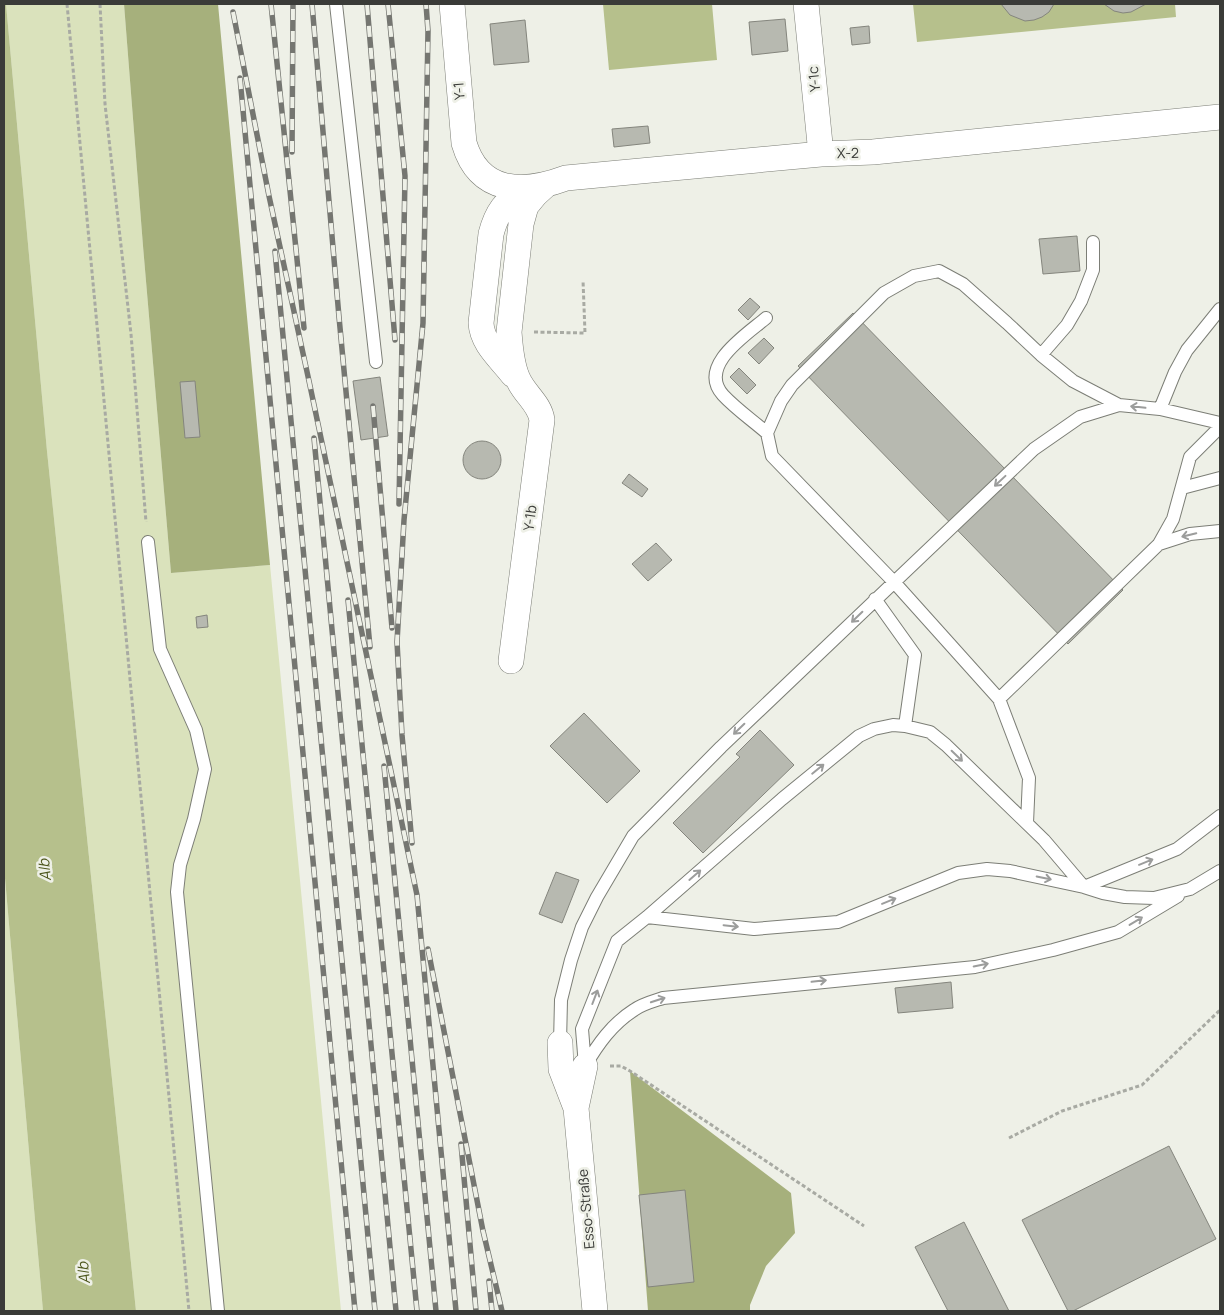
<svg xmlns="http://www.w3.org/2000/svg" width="1224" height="1315" font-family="Manrope,sans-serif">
<rect width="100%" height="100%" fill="#eef0e7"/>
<path fill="#dae2bc" d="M 6,4 L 124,4 L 143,246 L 171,573 L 270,565 L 341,1311 L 136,1311 L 47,451 Z
M 4,867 L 43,1311 L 4,1311 Z"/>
<path fill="#a6b07c" d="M 124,4 L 218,4 L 270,565 L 171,573 L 143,246 Z
M 630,1071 L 791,1193 L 795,1233 L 766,1266 L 750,1305 L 750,1311 L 648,1311 Z"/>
<path fill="#b6c08c" d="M 4,4 L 6,4 L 47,451 L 136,1311 L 43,1311 L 4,867 Z
M 603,4 L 712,4 L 717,60 L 609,70 Z
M 913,4 L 1175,4 L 1176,17 L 917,42 Z"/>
<path fill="#b7b9b0" stroke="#84857d" d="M 1001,4 L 1054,4 L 1049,12 L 1042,17 L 1034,20 L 1025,21 L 1010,15 Z
M 1104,4 L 1146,4 L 1131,12 L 1123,13 L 1114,11 Z
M 785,19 L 788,51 L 752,55 L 749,22 Z
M 525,20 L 529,62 L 494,65 L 490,24 Z
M 869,26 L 870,43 L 852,45 L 850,28 Z
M 648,126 L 650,143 L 614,147 L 612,129 Z
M 1077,236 L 1080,271 L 1043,274 L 1039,239 Z
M 750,298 L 760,307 L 748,320 L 738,310 Z
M 853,313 L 1123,590 L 1068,644 L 798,366 Z
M 764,338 L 774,348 L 759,364 L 748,353 Z
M 739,368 L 756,385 L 747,394 L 730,377 Z
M 380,377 L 388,436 L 361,440 L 353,381 Z
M 195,381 L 200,437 L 185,438 L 180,382 Z
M463 460a19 19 0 1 1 38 0a19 19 0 1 1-38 0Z
M 629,474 L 648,489 L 642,497 L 622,483 Z
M 656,543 L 672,560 L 648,581 L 632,564 Z
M 207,615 L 208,627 L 197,628 L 196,617 Z
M 584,713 L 640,771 L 607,803 L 550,746 Z
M 760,730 L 794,765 L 703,853 L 673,823 L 740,757 L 736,754 Z
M 556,872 L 579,880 L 562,923 L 539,914 Z
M 951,982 L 953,1008 L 898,1013 L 895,988 Z
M 1169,1146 L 1216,1239 L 1073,1311 L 1068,1311 L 1022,1220 Z
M 685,1190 L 694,1282 L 648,1287 L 639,1195 Z
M 964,1222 L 1009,1311 L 948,1311 L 915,1247 Z"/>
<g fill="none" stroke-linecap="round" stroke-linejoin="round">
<defs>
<path id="service" d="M 336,4 L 376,362
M 766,318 C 746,335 697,366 723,395 C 736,409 752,420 767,433
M 1041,355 L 1067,325 L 1081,301 L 1093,270 L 1093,242
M 1160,409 L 1175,372 L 1187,350 L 1220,309
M 1182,488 L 1220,478
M 148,542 L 160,649 L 196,730 L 205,769 L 194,819 L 180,865 L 177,892 L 218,1311
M 1159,544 L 1190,534 L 1220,531
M 875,599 L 915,655 L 905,726
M 999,699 L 1159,544 L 1173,519 L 1190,457 L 1220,427
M 1027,823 L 1029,778 L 999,699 L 894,582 L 772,456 L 767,433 L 781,401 L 792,385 L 884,293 L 914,276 L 939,271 L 963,284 L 1007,323 L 1041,355 L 1073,381 L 1119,405
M 647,917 L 754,929 L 838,922 L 958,873 L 987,869 L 1010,871 L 1084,887 L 1177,849 L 1220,816
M 560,1043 L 561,1000 L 571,960 L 582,927 L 597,897 L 633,836 L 721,747 L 1034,449 L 1080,417 L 1119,405 L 1160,409 L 1220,423
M 585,1066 L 582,1029 L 617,941 L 647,917 L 782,799 L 859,736 L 874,729 L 893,725 L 905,726 L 930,732 L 946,745 L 1044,840 L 1084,887 L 1103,893 L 1125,897 L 1154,898 L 1190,889 L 1220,871
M 585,1066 C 598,1044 612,1024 634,1010 C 642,1004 654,1001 663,998 L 975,967 L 1053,950 L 1118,932 L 1178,896"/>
<path id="minor" d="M 452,4 L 464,143 C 479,194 523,194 566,178 L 821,154 L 873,152 L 1220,117
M 806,4 L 821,154
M 513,375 C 501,359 482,344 481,323 L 491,234 C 497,211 505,203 523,188
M 511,661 L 542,420 C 540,405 527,396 520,383 C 512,370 510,346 509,332 L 521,224 L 526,206 L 535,195 L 546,185
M 560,1043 L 561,1069 L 576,1108 L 595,1311
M 576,1108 L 585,1066"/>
</defs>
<use href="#service" stroke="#7c7e76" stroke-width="14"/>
<use href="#minor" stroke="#7c7e76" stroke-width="26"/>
<path stroke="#a8aaa3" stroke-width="3" stroke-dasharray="4 2.5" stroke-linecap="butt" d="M 67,4 L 189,1311
M 100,4 L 105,104 L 131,334 L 146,522
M 534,332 L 585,333 L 583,280
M 610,1066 L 621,1066 L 630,1071 L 864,1226
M 1009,1138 L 1062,1111 L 1142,1085 L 1220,1010"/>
<use href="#service" stroke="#fff" stroke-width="12"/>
<use href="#minor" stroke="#fff" stroke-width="25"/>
<defs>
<path id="rail" d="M 271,4 L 304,328
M 312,4 L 339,317 L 370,647
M 367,4 L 395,340
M 388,4 L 405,176 L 399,504
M 233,12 L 269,196 L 309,381 L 417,895 L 456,1311
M 240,78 L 355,1311
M 292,152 L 293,4
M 275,251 L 375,1311
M 373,406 L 392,628
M 314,438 L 396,1311
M 348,600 L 417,1311
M 384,766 L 436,1311
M 412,843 L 402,735 L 397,642 L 404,520 L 423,323 L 428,31 L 426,4
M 428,949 L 483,1231 L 502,1311
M 461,1144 L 476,1311
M 489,1281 L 492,1311"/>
</defs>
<use href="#rail" stroke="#757671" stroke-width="5.5"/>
<use href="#rail" stroke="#eef0e7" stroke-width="4" stroke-dasharray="11" stroke-linecap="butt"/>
</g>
<defs><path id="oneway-shaft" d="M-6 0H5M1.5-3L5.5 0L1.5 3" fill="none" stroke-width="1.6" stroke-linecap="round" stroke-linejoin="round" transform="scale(1.25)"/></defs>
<g stroke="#9c9d9c">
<use href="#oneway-shaft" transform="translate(1138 407) rotate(-174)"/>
<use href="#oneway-shaft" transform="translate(1000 481) rotate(137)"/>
<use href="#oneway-shaft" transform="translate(1189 535) rotate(166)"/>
<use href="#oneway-shaft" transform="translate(857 617) rotate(136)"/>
<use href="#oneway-shaft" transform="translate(739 729) rotate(136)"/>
<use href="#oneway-shaft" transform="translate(957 756) rotate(44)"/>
<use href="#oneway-shaft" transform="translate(818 769) rotate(-39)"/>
<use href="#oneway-shaft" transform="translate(1146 862) rotate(-22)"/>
<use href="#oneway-shaft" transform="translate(695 875) rotate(-41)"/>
<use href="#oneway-shaft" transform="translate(1044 878) rotate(12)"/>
<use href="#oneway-shaft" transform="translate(889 901) rotate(-22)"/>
<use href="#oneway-shaft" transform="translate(1136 921) rotate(-31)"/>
<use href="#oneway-shaft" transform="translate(731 926) rotate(6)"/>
<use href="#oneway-shaft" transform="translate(981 965) rotate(-11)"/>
<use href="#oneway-shaft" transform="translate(819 981) rotate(-6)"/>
<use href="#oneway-shaft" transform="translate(595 997) rotate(-69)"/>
<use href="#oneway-shaft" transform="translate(658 1000) rotate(-18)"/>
</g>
<g text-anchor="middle" stroke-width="5" stroke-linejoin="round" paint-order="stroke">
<g font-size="14" fill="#3a3b38" stroke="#eef0e7">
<text transform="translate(814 79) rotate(-96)" y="5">Y-1c</text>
<text transform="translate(459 91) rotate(-95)" y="5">Y-1</text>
<text transform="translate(848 153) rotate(-1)" y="5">X-2</text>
<text transform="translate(530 518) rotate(-82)" y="5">Y-1b</text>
<text transform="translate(586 1209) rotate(-95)" y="5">Esso-Straße</text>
</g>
<g font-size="15" font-style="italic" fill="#4d561c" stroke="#eef0e7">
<text transform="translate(45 870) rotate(-95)" y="5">Alb</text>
<text transform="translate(84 1273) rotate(-95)" y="5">Alb</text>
</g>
</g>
<rect width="1224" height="1315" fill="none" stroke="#3a3b38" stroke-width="10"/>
</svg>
